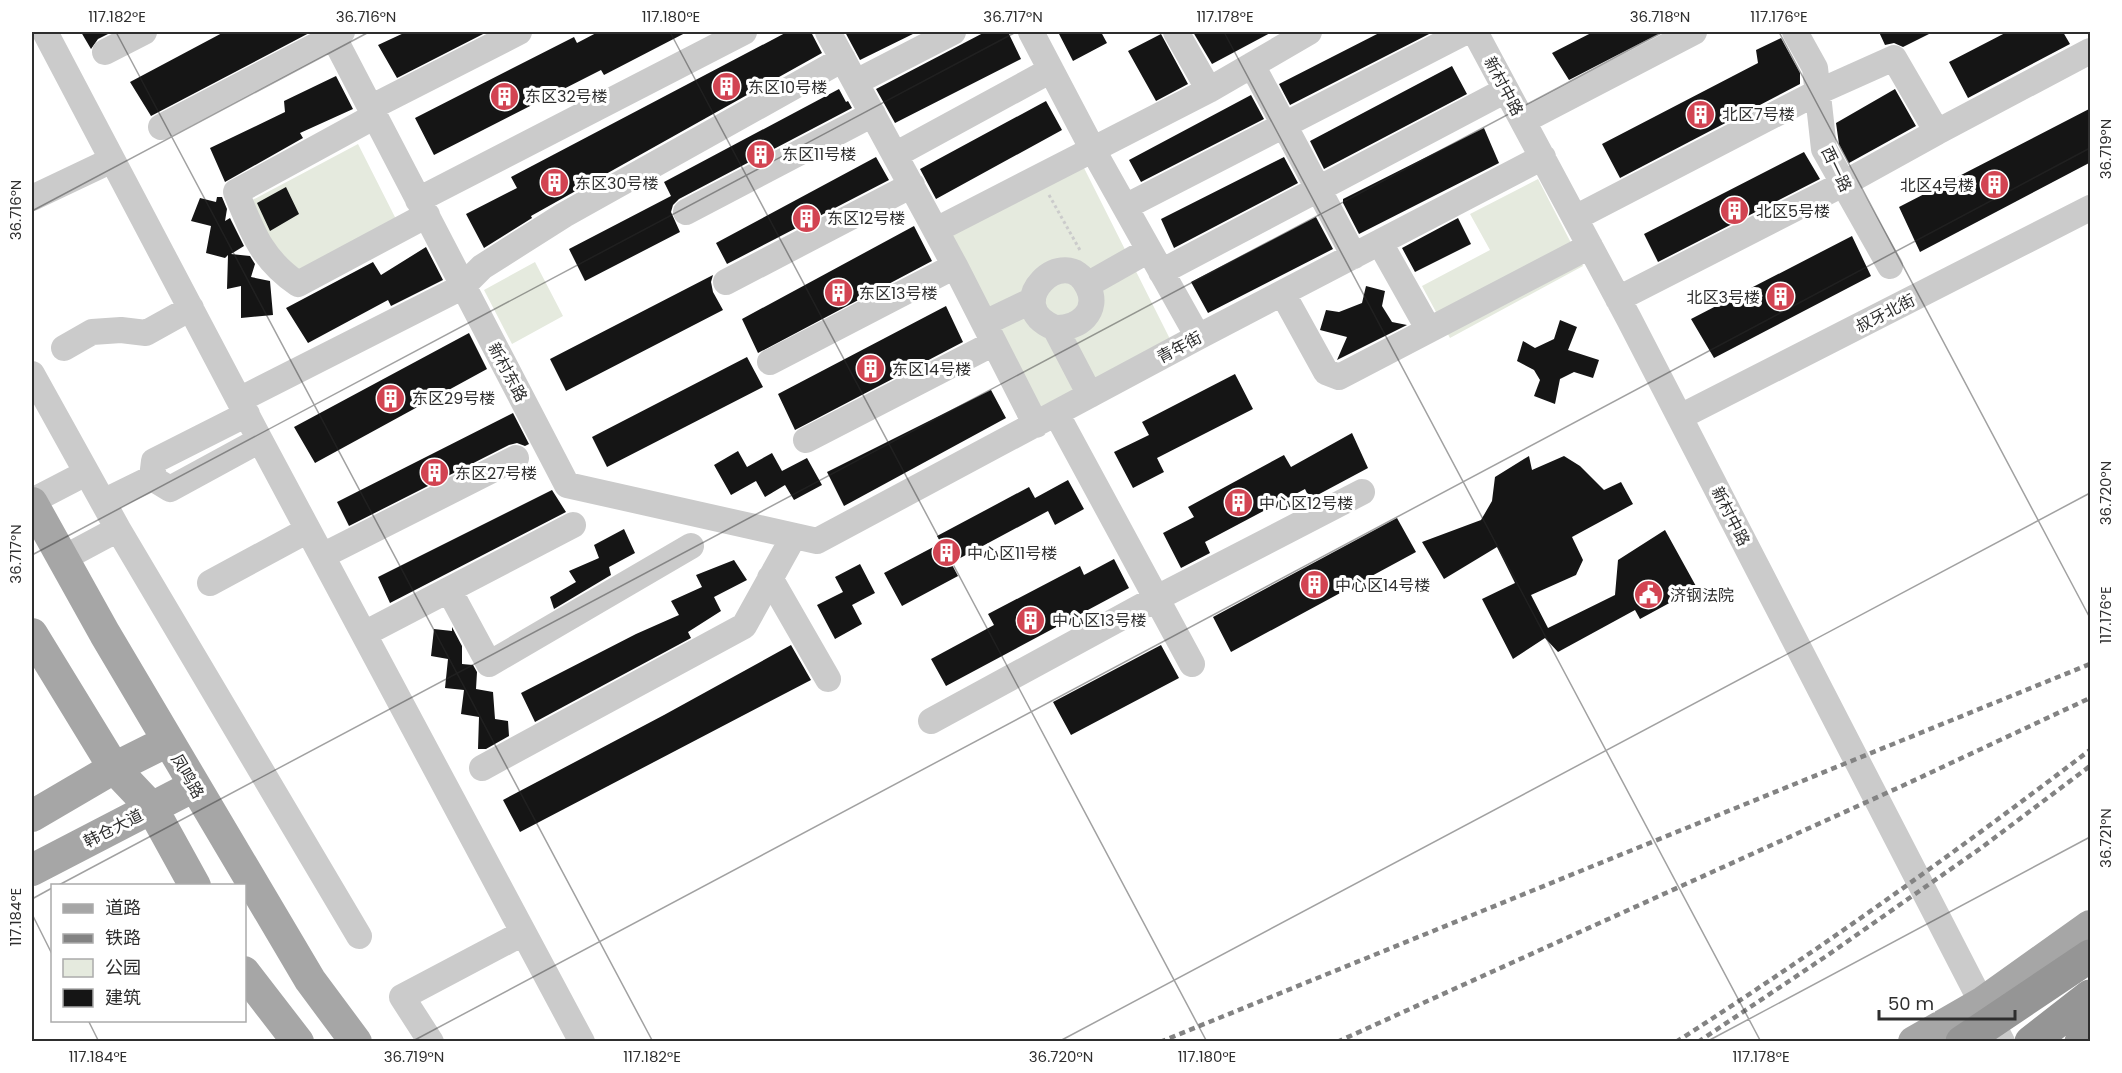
<svg xmlns="http://www.w3.org/2000/svg" width="2122" height="1073" font-family="Poppins,'Noto Sans SC',sans-serif">
<rect width="100%" height="100%" fill="#fff"/>
<path fill="#e5eade" d="M 358,144 L 402,231 L 288,292 L 243,205 Z
M 1083,166 L 1172,343 L 1035,413 L 945,236 Z
M 1538,179 L 1583,266 L 1450,338 L 1422,286 L 1490,250 L 1470,214 Z
M 535,262 L 563,316 L 512,344 L 484,290 Z"/>
<path fill="#151515" d="M 81,32 L 112,32 L 98,39 L 91,49 Z
M 224,32 L 311,32 L 151,116 L 130,82 Z
M 406,32 L 487,32 L 397,78 L 378,45 Z
M 598,32 L 687,32 L 604,75 L 601,70 L 434,155 L 415,118 L 574,37 L 577,43 Z
M 787,32 L 811,32 L 822,53 L 531,216 L 532,218 L 484,248 L 466,214 L 517,188 L 511,177 Z
M 845,32 L 917,32 L 860,60 Z
M 985,32 L 1008,32 L 1021,59 L 895,123 L 876,89 Z
M 1058,32 L 1101,32 L 1107,43 L 1073,61 Z
M 1193,32 L 1272,32 L 1212,64 Z
M 1381,32 L 1433,32 L 1290,105 L 1279,84 Z
M 1593,32 L 1662,32 L 1569,80 L 1552,53 Z
M 1879,32 L 1933,32 L 1903,47 L 1894,43 L 1885,45 Z
M 2007,32 L 2063,32 L 2070,44 L 1968,98 L 1949,62 Z
M 1161,34 L 1188,84 L 1156,101 L 1128,51 Z
M 1781,38 L 1800,73 L 1800,84 L 1620,178 L 1602,144 L 1758,63 L 1756,50 Z
M 1452,66 L 1467,94 L 1324,169 L 1310,141 Z
M 336,76 L 353,109 L 300,133 L 303,138 L 225,182 L 210,148 L 285,112 L 284,101 Z
M 839,89 L 846,102 L 848,101 L 852,108 L 679,199 L 673,205 L 671,212 L 680,232 L 585,281 L 569,249 L 671,196 L 664,182 Z
M 1895,89 L 1916,126 L 1849,163 L 1839,144 L 1836,123 Z
M 1251,95 L 1264,119 L 1141,182 L 1129,160 Z
M 1046,101 L 1062,130 L 936,199 L 920,169 Z
M 2091,108 L 2091,162 L 1920,252 L 1899,207 Z
M 1484,128 L 1499,163 L 1359,234 L 1343,203 L 1343,199 Z
M 1804,152 L 1820,179 L 1658,262 L 1644,234 Z
M 876,157 L 889,180 L 727,264 L 716,243 Z
M 1284,157 L 1298,183 L 1174,248 L 1161,219 Z
M 286,187 L 299,214 L 270,231 L 257,203 Z
M 217,197 L 222,197 L 227,209 L 225,221 L 230,218 L 244,246 L 231,254 L 250,256 L 255,264 L 251,277 L 270,281 L 273,315 L 241,318 L 241,286 L 227,289 L 228,255 L 225,258 L 206,253 L 211,226 L 191,221 L 200,198 L 216,202 Z
M 1316,217 L 1333,249 L 1208,313 L 1191,282 Z
M 1458,218 L 1471,244 L 1415,272 L 1402,248 Z
M 914,226 L 932,261 L 758,353 L 742,319 Z
M 1852,236 L 1871,276 L 1714,358 L 1691,319 Z
M 426,247 L 443,280 L 391,306 L 388,300 L 308,343 L 286,308 L 373,262 L 381,275 Z
M 713,275 L 711,282 L 713,292 L 723,310 L 566,391 L 550,359 Z
M 1366,286 L 1385,291 L 1382,306 L 1392,322 L 1407,325 L 1337,360 L 1347,337 L 1320,330 L 1326,310 L 1339,312 L 1362,303 Z
M 946,306 L 963,342 L 795,430 L 778,394 Z
M 1560,320 L 1577,327 L 1568,350 L 1599,360 L 1593,378 L 1574,372 L 1560,379 L 1555,404 L 1534,396 L 1540,380 L 1534,370 L 1517,361 L 1523,341 L 1535,348 L 1554,339 Z
M 469,333 L 487,369 L 315,463 L 294,427 Z
M 747,357 L 763,387 L 607,467 L 592,437 Z
M 1235,374 L 1253,409 L 1157,458 L 1164,472 L 1133,488 L 1114,452 L 1149,435 L 1142,422 Z
M 991,390 L 1006,418 L 844,506 L 827,472 Z
M 513,413 L 529,444 L 525,446 L 517,443 L 509,445 L 349,526 L 337,502 Z
M 1352,433 L 1368,468 L 1310,499 L 1305,489 L 1205,542 L 1210,553 L 1181,568 L 1163,533 L 1194,517 L 1188,507 L 1284,455 L 1291,467 Z
M 738,451 L 747,467 L 772,453 L 782,471 L 807,458 L 822,485 L 794,500 L 785,485 L 765,497 L 756,481 L 731,495 L 714,465 Z
M 1529,456 L 1532,470 L 1564,456 L 1580,466 L 1604,490 L 1621,482 L 1633,504 L 1572,537 L 1583,560 L 1576,575 L 1531,595 L 1548,628 L 1615,595 L 1618,560 L 1665,530 L 1697,588 L 1640,619 L 1635,610 L 1558,652 L 1545,638 L 1513,659 L 1482,599 L 1515,583 L 1497,547 L 1444,579 L 1422,542 L 1481,520 L 1492,501 L 1495,477 Z
M 1068,480 L 1084,509 L 1055,525 L 1048,511 L 951,563 L 958,576 L 902,606 L 884,573 L 941,543 L 937,536 L 1029,487 L 1035,498 Z
M 552,490 L 566,512 L 390,603 L 378,577 Z
M 1397,518 L 1416,552 L 1231,652 L 1213,617 Z
M 624,529 L 635,553 L 609,567 L 611,575 L 554,609 L 550,597 L 576,582 L 569,571 L 599,558 L 594,545 Z
M 1114,559 L 1129,588 L 946,686 L 931,659 L 994,625 L 988,614 L 1080,566 L 1084,575 Z
M 734,560 L 747,580 L 714,597 L 721,611 L 688,632 L 691,638 L 535,722 L 521,693 L 636,634 L 679,615 L 671,601 L 702,587 L 696,575 Z
M 860,564 L 875,593 L 852,605 L 862,624 L 835,639 L 817,605 L 843,592 L 835,577 Z
M 452,627 L 462,646 L 462,664 L 473,665 L 477,672 L 476,689 L 493,692 L 495,719 L 508,721 L 509,736 L 486,749 L 478,749 L 479,717 L 461,714 L 464,690 L 445,688 L 448,659 L 431,656 L 434,629 L 452,631 Z
M 791,645 L 811,680 L 520,832 L 503,800 L 664,715 Z
M 1161,645 L 1179,678 L 1071,735 L 1053,702 Z"/>
<g fill="none" stroke-linecap="round" stroke-linejoin="round">
<path stroke="#cbcbcb" stroke-width="3" stroke-dasharray="3 3" stroke-linecap="butt" d="M 1049,195 L 1081,252"/>
<path stroke="#cbcbcb" stroke-width="26" d="M 45,32 L 260,440 L 582,1042
M 331,32 L 567,485 L 817,541 L 1198,337 L 1543,157
M 828,32 L 955,266 L 1036,425
M 1031,32 L 1093,150 L 1198,337
M 1176,32 L 1209,90
M 1475,32 L 1629,319 L 2002,1042
M 1795,32 L 1815,68 L 1824,149 L 1890,266
M 105,52 L 144,32
M 1252,65 L 1354,256
M 856,82 L 953,32
M 370,108 L 519,32
M 375,116 L 236,192 C 252,231 261,259 298,284 L 427,215
M 1523,121 L 1694,32
M 161,127 L 342,32
M 1937,132 L 2090,51
M 895,155 L 1051,70
M 32,198 L 112,160
M 418,200 L 744,32
M 1125,207 L 1465,32
M 686,212 L 873,114
M 1575,218 L 1818,92 L 1894,58 L 1937,132 L 1843,184 L 1618,299
M 936,230 L 1209,90 L 1309,32
M 1380,243 L 1429,330
M 1161,272 L 1506,90
M 726,282 L 912,185
M 1087,285 L 1149,250
M 1283,294 L 1326,372 L 1339,377 L 1590,246
M 985,323 L 1033,300
M 1055,328 C 1079,329 1100,311 1088,287 C 1066,240 998,305 1055,328 L 1090,395
M 64,348 L 92,332 L 121,330 L 146,333 L 191,308
M 770,362 L 955,266
M 32,374 L 118,529
M 239,400 L 462,287 L 482,267 L 564,215 L 843,59
M 1056,413 L 1192,664
M 1680,417 L 2090,208
M 806,440 L 994,343
M 152,478 L 170,489 L 260,440
M 32,501 L 86,473
M 103,502 L 152,478 L 154,461 L 247,414
M 322,556 L 516,458
M 62,559 L 118,529 L 359,936
M 770,578 L 828,679
M 210,583 L 308,530
M 449,590 L 489,664 L 691,546
M 364,634 L 573,525
M 931,721 L 1157,598 L 1362,492
M 482,768 L 744,626 L 794,536
M 431,1042 L 402,997 L 523,933"/>
<path stroke="#a6a6a6" stroke-width="32" d="M 32,503 L 105,634 L 310,980 L 356,1042
M 32,634 L 114,768 L 152,808 L 195,886
M 32,816 L 114,768 L 168,741
M 32,870 L 194,786
M 244,972 L 298,1042
M 1914,1042 L 1982,1003 L 2090,926"/>
<path stroke="#959595" stroke-width="33" d="M 2031,1042 L 2090,996
M 2081,1042 L 2090,1034"/>
<path stroke="#838383" stroke-width="4.5" stroke-dasharray="6 4.5" stroke-linecap="butt" d="M 1160,1042 L 2090,664
M 1337,1042 L 1902,786 L 2090,698
M 1676,1042 C 1818,951 1956,852 2090,750
M 1698,1042 L 1825,957 L 1981,848 L 2090,766"/>
<path stroke="#959595" stroke-width="33" d="M 1962,1042 L 2090,956"/>
</g>
<path fill="none" stroke="#2e2e2e" stroke-width="1.5" stroke-opacity="0.45" d="M 116,32 L 653,1042M 670,32 L 1207,1042M 1224,32 L 1761,1042M 1779,32 L 2090,618M 32,211 L 369,32M 32,555 L 1016,32M 57,886 L 1663,32M 32,899 L 52,888M 32,914 L 52,954M 88,1020 L 99,1042M 411,1042 L 2090,148M 1058,1042 L 2090,493M 1706,1042 L 2090,837"/>
<defs>
<symbol id="building-disc" viewBox="-11 -11 22 22"><circle r="9.5" fill="#d24452" stroke="#fff"/><path d="M-4-6H4V6H1V3H-1V6H-4ZM-2.5-4.3h1.7v1.8h-1.7ZM.8-4.3h1.7v1.8H.8ZM-2.5-1h1.7V.8h-1.7ZM.8-1h1.7V.8H.8Z" fill="#fff"/></symbol>
<symbol id="civic-disc" viewBox="-11 -11 22 22"><circle r="9.5" fill="#d24452" stroke="#fff"/><path d="M-.6-6.5H3V-4.5H.6V-3L4-1V1h2V6H-6V1h2V-1L-.6-3ZM-1.2 2.5V6h2.4V2.5Z" fill="#fff"/></symbol>
</defs>
<g fill-rule="evenodd">
<use href="#building-disc" x="710" y="70" width="33" height="33"/>
<use href="#building-disc" x="488" y="80" width="33" height="33"/>
<use href="#building-disc" x="1684" y="98" width="33" height="33"/>
<use href="#building-disc" x="744" y="138" width="33" height="33"/>
<use href="#building-disc" x="538" y="166" width="33" height="33"/>
<use href="#building-disc" x="1978" y="168" width="33" height="33"/>
<use href="#building-disc" x="1718" y="194" width="33" height="33"/>
<use href="#building-disc" x="790" y="202" width="33" height="33"/>
<use href="#building-disc" x="822" y="276" width="33" height="33"/>
<use href="#building-disc" x="1764" y="280" width="33" height="33"/>
<use href="#building-disc" x="854" y="352" width="33" height="33"/>
<use href="#building-disc" x="374" y="382" width="33" height="33"/>
<use href="#building-disc" x="418" y="456" width="33" height="33"/>
<use href="#building-disc" x="1222" y="486" width="33" height="33"/>
<use href="#building-disc" x="930" y="536" width="33" height="33"/>
<use href="#building-disc" x="1298" y="568" width="33" height="33"/>
<use href="#civic-disc" x="1632" y="578" width="33" height="33"/>
<use href="#building-disc" x="1014" y="604" width="33" height="33"/>
</g>
<g text-anchor="middle" stroke-width="6" stroke-linejoin="round" paint-order="stroke">
<g font-size="16" fill="#2e2e2e" stroke="#fff">
<text transform="translate(1504 86) rotate(62)" y="6">新村中路</text>
<text transform="translate(1837 169) rotate(64)" y="6">西一路</text>
<text transform="translate(1885 313) rotate(-27)" y="6">叔牙北街</text>
<text transform="translate(1179 347) rotate(-28)" y="6">青年街</text>
<text transform="translate(508 372) rotate(62)" y="6">新村东路</text>
<text transform="translate(1731 516) rotate(63)" y="6">新村中路</text>
<text transform="translate(188 776) rotate(60)" y="6">凤鸣路</text>
<text transform="translate(113 828) rotate(-27)" y="6">韩仓大道</text>
</g>
<g font-size="16" fill="#2e2e2e" stroke="#fff" text-anchor="start">
<text x="748" y="93">东区10号楼</text>
<text x="525" y="102">东区32号楼</text>
<text x="1722" y="120">北区7号楼</text>
<text x="782" y="160">东区11号楼</text>
<text x="575" y="189">东区30号楼</text>
<text x="1974" y="191" text-anchor="end">北区4号楼</text>
<text x="1756" y="217">北区5号楼</text>
<text x="827" y="224">东区12号楼</text>
<text x="859" y="299">东区13号楼</text>
<text x="1760" y="303" text-anchor="end">北区3号楼</text>
<text x="892" y="375">东区14号楼</text>
<text x="412" y="404">东区29号楼</text>
<text x="455" y="479">东区27号楼</text>
<text x="1259" y="509">中心区12号楼</text>
<text x="967" y="559">中心区11号楼</text>
<text x="1335" y="591">中心区14号楼</text>
<text x="1670" y="601">济钢法院</text>
<text x="1052" y="626">中心区13号楼</text>
</g>
</g>
<rect width="2122" height="1073" fill="none" stroke="#ffffff" stroke-width="66"/>
<rect x="51" y="884" width="195" height="138" fill="#ffffff" stroke="#ababab" stroke-width="1.5"/>
<rect x="63" y="904" width="30" height="9" fill="#a6a6a6" stroke="#ababab" stroke-width="1.5"/>
<text x="105" y="914" font-size="18" fill="#2e2e2e">道路</text>
<rect x="63" y="934" width="30" height="9" fill="#838383" stroke="#ababab" stroke-width="1.5"/>
<text x="105" y="944" font-size="18" fill="#2e2e2e">铁路</text>
<rect x="63" y="959" width="30" height="18" fill="#e5eade" stroke="#ababab" stroke-width="1.5"/>
<text x="105" y="974" font-size="18" fill="#2e2e2e">公园</text>
<rect x="63" y="989" width="30" height="18" fill="#151515" stroke="#ababab" stroke-width="1.5"/>
<text x="105" y="1004" font-size="18" fill="#2e2e2e">建筑</text>
<path d="M1879 1010v9h136v-9" fill="none" stroke="#2e2e2e" stroke-width="3"/>
<text x="1888" y="1010" font-size="18" fill="#2e2e2e" stroke="#ffffff" stroke-width="4.5" paint-order="stroke">50 m</text>
<rect x="33" y="33" width="2056" height="1007" fill="none" stroke="#2e2e2e" stroke-width="2"/>
<g font-size="15" text-anchor="middle" fill="#2e2e2e">
<text x="117" y="22">117.182°E</text>
<text x="366" y="22">36.716°N</text>
<text x="671" y="22">117.180°E</text>
<text x="1013" y="22">36.717°N</text>
<text x="1225" y="22">117.178°E</text>
<text x="1660" y="22">36.718°N</text>
<text x="1779" y="22">117.176°E</text>
<text transform="translate(2106 149) rotate(-90)" y="5">36.719°N</text>
<text transform="translate(16 210) rotate(-90)" y="5">36.716°N</text>
<text transform="translate(2106 493) rotate(-90)" y="5">36.720°N</text>
<text transform="translate(16 554) rotate(-90)" y="5">36.717°N</text>
<text transform="translate(2106 615) rotate(-90)" y="5">117.176°E</text>
<text transform="translate(2106 838) rotate(-90)" y="5">36.721°N</text>
<text transform="translate(16 917) rotate(-90)" y="5">117.184°E</text>
<text x="98" y="1062">117.184°E</text>
<text x="414" y="1062">36.719°N</text>
<text x="652" y="1062">117.182°E</text>
<text x="1061" y="1062">36.720°N</text>
<text x="1207" y="1062">117.180°E</text>
<text x="1761" y="1062">117.178°E</text>
</g>
</svg>
